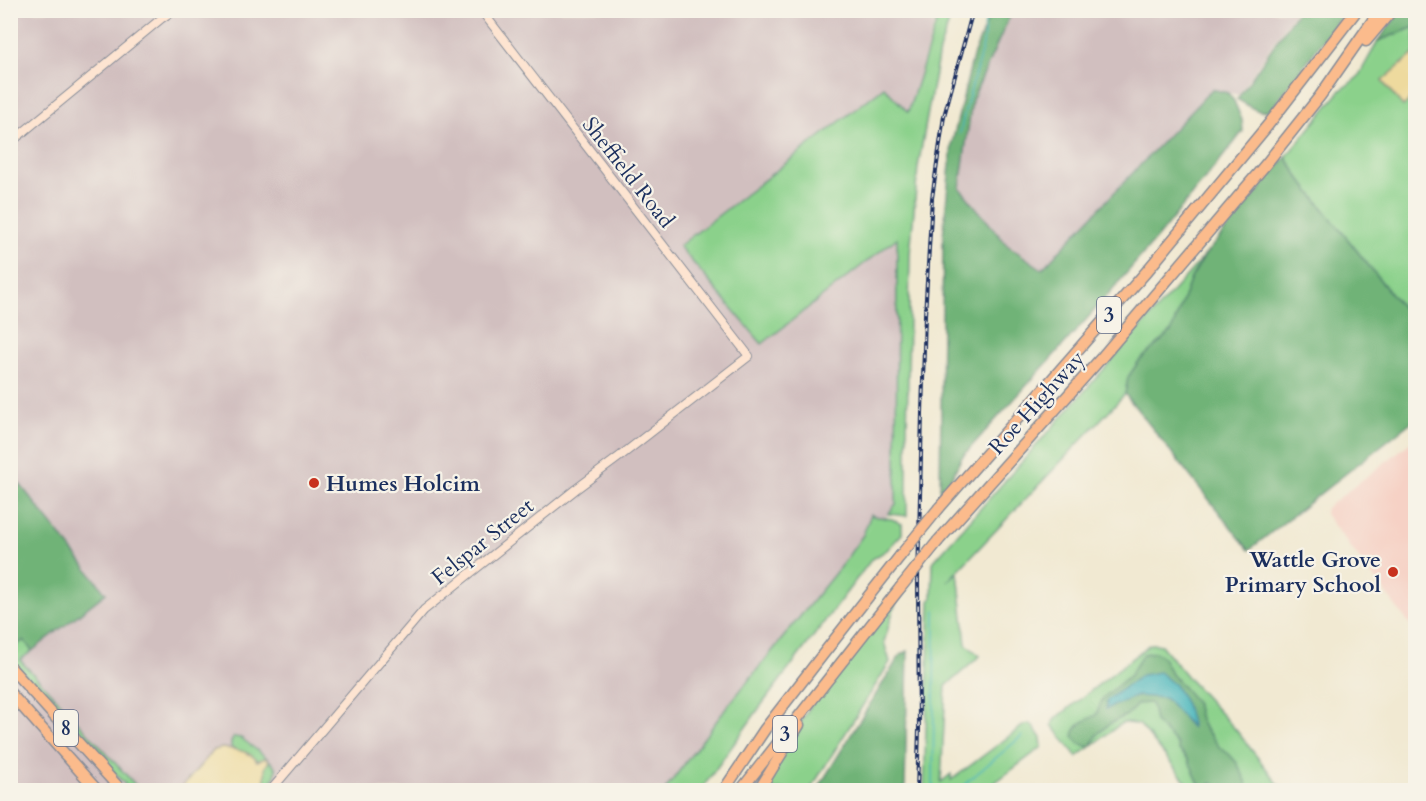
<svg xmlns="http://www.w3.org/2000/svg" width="1426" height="801" font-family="Cardo,serif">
<rect width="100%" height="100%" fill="#f7f3e8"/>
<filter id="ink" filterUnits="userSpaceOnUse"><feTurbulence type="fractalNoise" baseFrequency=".0167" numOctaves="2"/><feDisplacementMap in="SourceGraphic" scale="12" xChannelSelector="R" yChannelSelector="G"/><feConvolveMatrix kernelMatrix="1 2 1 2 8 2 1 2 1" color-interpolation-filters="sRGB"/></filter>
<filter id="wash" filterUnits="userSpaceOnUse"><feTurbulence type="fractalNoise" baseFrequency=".008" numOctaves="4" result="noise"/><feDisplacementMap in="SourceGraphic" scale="24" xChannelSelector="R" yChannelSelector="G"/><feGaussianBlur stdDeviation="1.35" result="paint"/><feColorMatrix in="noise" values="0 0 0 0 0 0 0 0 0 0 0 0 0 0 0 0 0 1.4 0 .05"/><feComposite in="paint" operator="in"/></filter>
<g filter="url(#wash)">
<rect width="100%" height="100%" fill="#f1e9d2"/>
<path fill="#f6d1c5" d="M 1415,439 L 1415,631 L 1325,514 L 1326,508 Z"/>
<path fill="#d1bfbf" d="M 10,11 L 938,11 L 908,112 L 884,87 L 897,238 L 896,504 L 669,790 L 11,790 Z
M 1012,11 L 1295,11 L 1238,95 L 1212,89 L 1042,269 L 1007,245 L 960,188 L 972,100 Z"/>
<path fill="#8bd18b" stroke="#538074" stroke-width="1.5" d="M 940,11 L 953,11 L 939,51 L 918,167 L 910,254 L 907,438 L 907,516 L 888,514 L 896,504 L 897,238 L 762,344 L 679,246 L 884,87 L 908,112 Z
M 1415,27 L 1415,53 L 1382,81 L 1403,106 L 1415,95 L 1415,324 L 1300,179 L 1286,157 L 1341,90 L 1358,77 L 1378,41 Z
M 1205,255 L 1191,278 L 1171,333 L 1139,361 L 1129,376 L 1125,394 L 947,582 L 958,572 L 966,644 L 980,656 L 946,686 L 941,782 L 951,774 L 951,780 L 1024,725 L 1029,724 L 1032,725 L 1041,738 L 1042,747 L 985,790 L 924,790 L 930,601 L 932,598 L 933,562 Z
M 871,514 L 873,516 L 892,519 L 902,524 L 902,534 L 887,550 L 871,560 L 760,707 L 701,790 L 665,790 L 727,707 L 844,562 L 863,535 Z
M 900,588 L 884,642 L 890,662 L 810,790 L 759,790 L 824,684 Z
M 11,638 L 17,645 L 24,640 L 32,651 L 20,660 L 53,695 L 140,790 L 130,790 L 11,659 Z
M 1150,644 L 1156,644 L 1161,645 L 1188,678 L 1236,730 L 1283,790 L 1193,790 L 1139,724 L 1122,723 L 1077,757 L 1052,725 L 1054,720 Z
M 234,737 L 241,738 L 245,741 L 267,758 L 257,761 L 245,753 L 231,748 L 231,742 Z
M 269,760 L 276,768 C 277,778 270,783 264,790 L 258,790 L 265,780 L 265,767 L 268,763 Z"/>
<path fill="#70b377" stroke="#46716a" stroke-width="1.5" d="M 1298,10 L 1345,11 L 1272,109 C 1259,116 1248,105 1237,99 Z
M 991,11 L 1012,11 L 972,100 L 960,188 L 1007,245 L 1042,269 L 1212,89 L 1228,93 L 1234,101 L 1242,120 L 1243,131 L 1234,143 L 1157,238 L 1085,321 L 962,457 L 952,477 L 940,492 L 943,236 L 952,143 L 973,56 Z
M 1400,11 L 1415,11 L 1415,27 L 1378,41 Z
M 1286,157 L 1300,179 L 1415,324 L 1415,419 L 1249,550 L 1125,394 L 1128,377 L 1139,361 L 1171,332 L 1191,278 L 1205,255 Z
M 11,473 L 106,593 L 32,651 L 24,640 L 17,645 L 11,638 Z
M 908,651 L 905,790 L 817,790 L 900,655 Z
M 1155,652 L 1162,656 L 1171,673 L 1196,702 L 1200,719 L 1203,726 L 1212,737 L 1220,748 L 1229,754 L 1237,763 L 1246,781 L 1248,790 L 1221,790 L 1215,784 L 1212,783 L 1206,787 L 1199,784 L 1188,759 L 1179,750 L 1177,744 L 1155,722 L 1152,705 L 1149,703 L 1138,704 L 1127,715 L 1109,724 L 1098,734 L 1092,744 L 1088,747 L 1079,743 L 1073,736 C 1075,724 1086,720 1096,715 L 1103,698 L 1130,675 L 1143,654 Z"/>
<path fill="#eeda9e" stroke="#84847e" stroke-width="1.5" d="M 1415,53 L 1415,95 L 1403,106 L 1382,81 Z
M 221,748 C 232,748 251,751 257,761 L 265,758 L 269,760 L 268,763 L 265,767 L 265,780 L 258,790 L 179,790 L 214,750 Z"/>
<path fill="#43b4ba" stroke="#2f728c" stroke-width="1.5" d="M 1159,672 L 1175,685 L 1186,704 L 1192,728 L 1165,698 L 1137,696 L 1106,709 L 1107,700 L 1142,675 Z"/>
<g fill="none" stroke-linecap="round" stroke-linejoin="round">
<path stroke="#43b4ba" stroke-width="1.5" d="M 960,134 L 964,115 L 983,45 L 986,10
M 933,790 L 935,610
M 961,790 L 967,782 L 1022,736"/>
</g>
</g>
<g filter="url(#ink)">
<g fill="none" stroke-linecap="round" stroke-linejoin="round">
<defs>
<path id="secondary" d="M 10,143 L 162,18 L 174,10
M 271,790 L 424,610 L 576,489 L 619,457 L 749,356 L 481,10"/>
<path id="highway" d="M 1366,41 L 1392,10
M 939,508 L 1147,271 L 1268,125 L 1357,10
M 938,541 L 1103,356 L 1266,164 L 1320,96 L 1380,10
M 10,667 L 121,790
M 10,693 L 97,790
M 724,790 L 765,729 L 824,653 L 900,556
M 741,790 L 900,588
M 759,790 L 799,725"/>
</defs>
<use href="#secondary" stroke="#868c98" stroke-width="10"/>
<use href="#highway" stroke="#868c98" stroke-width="13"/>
<use href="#secondary" stroke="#fde4d1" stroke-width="8"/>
<use href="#highway" stroke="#fbbb8c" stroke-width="10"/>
<defs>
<path id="rail" d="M 917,790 L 919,730 L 918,580 L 922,413 L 925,315 L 932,198 L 944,116 L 973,10"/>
</defs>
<use href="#rail" stroke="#1b2f5e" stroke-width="4"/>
<use href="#rail" stroke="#f7f3e8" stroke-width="1.5" stroke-dasharray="4.5" stroke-linecap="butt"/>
<defs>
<path id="highway-bridge" d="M 900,556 L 939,508
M 900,588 L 938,541"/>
</defs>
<use href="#highway-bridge" stroke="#868c98" stroke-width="13" stroke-linecap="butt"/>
<use href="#highway-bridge" stroke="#fbbb8c" stroke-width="10"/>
</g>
</g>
<g fill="#c8321e" stroke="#f7f3e8" stroke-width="2">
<circle cx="314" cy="483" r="6"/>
<circle cx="1393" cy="572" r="6"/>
</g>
<g text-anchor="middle" stroke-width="4.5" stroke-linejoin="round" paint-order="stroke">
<g fill="#f7f3e8" stroke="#5d6a87" stroke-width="1.5">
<rect x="1097" y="297" width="24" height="36" rx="4.5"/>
<rect x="54" y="710" width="24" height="36" rx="4.5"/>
<rect x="773" y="716" width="24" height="36" rx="4.5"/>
</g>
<g font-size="21" font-weight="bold" fill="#1b2f5e">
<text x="1109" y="322">3</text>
<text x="66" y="735">8</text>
<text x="785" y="741">3</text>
</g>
<g font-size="22" fill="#1b2f5e" stroke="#f7f3e8">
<text transform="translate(629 172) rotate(52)" y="8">Sheffield Road</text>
<text transform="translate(1036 402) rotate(-48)" y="8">Roe Highway</text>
<text transform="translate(482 541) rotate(-39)" y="8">Felspar Street</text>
</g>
<g font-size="22" font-weight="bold" fill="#1b2f5e" stroke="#f7f3e8" text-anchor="start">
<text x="326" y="491">Humes Holcim</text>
<text x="1381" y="567" text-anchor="end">Wattle Grove<tspan x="1381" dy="25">Primary School</tspan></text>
</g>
</g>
<rect width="1426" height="801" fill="none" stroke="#f7f3e8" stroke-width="36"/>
</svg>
